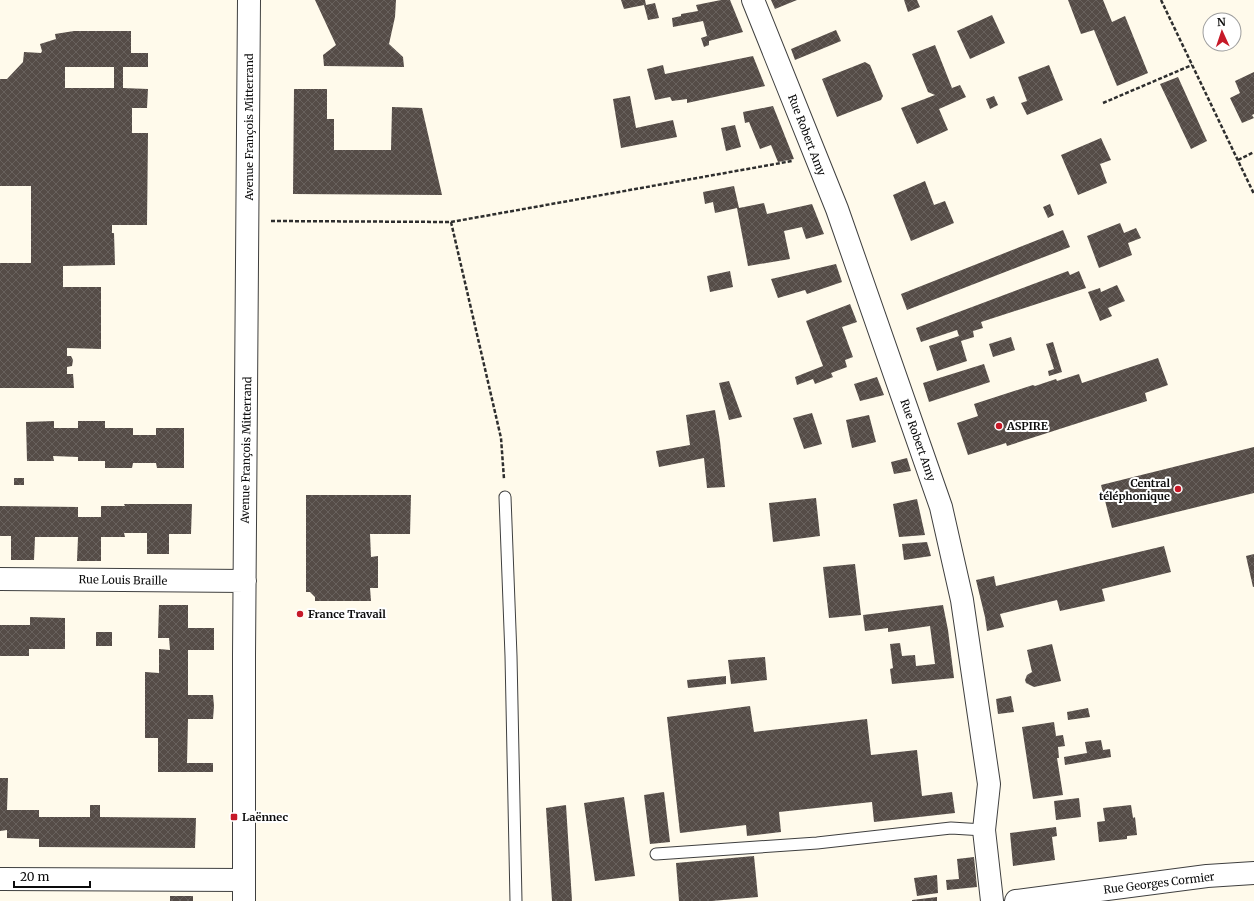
<svg xmlns="http://www.w3.org/2000/svg" width="1254" height="901" font-family="Merriweather,serif">
<defs>
<pattern id="building-cross-hatch" width="8" height="8" patternUnits="userSpaceOnUse"><rect width="8" height="8" fill="#554c47"/><path d="M0 0l8 8M0 8l8-8" fill="none" stroke="#68615d"/></pattern>
</defs>
<rect width="100%" height="100%" fill="#fffaeb"/>
<path fill="url(#building-cross-hatch)" fill-rule="evenodd" d="M 315,0 L 396,0 L 395,17 L 389,44 L 403,57 L 404,67 L 324,66 L 323,55 L 336,45 Z
M 621,0 L 645,0 L 646,5 L 655,3 L 659,18 L 648,20 L 644,5 L 624,9 Z
M 721,0 L 730,0 L 743,32 L 709,41 L 709,45 L 704,47 L 701,38 L 707,36 L 703,21 L 673,27 L 672,18 L 681,16 L 681,14 L 698,11 L 696,5 Z
M 771,0 L 797,0 L 775,9 Z
M 904,0 L 917,0 L 920,7 L 908,12 Z
M 1068,0 L 1103,0 L 1112,22 L 1125,16 L 1148,73 L 1117,86 L 1094,30 L 1081,34 Z
M 992,15 L 1005,43 L 970,59 L 957,31 Z
M 836,30 L 841,41 L 795,60 L 791,49 Z
M 74,31 L 131,31 L 131,53 L 148,53 L 148,67 L 123,67 L 123,88 L 148,89 L 147,108 L 132,108 L 132,133 L 148,133 L 147,225 L 112,225 L 112,233 L 114,233 L 115,265 L 63,266 L 63,287 L 101,287 L 101,349 L 67,348 L 67,356 L 71,356 L 73,360 L 72,366 L 67,367 L 67,374 L 73,374 L 74,388 L 0,388 L 0,263 L 31,263 L 31,186 L 0,186 L 0,79 L 7,79 L 23,62 L 24,52 L 41,53 L 42,51 L 40,44 L 56,39 L 55,34 ZM 65,67 L 114,67 L 114,88 L 65,88 Z
M 935,45 L 952,88 L 960,85 L 966,97 L 939,109 L 948,130 L 917,144 L 901,108 L 935,95 L 928,92 L 912,54 Z
M 753,56 L 765,86 L 687,103 L 687,99 L 672,101 L 670,97 L 655,100 L 647,69 L 663,65 L 665,74 Z
M 865,62 L 870,65 L 883,96 L 881,100 L 837,117 L 822,79 Z
M 1049,65 L 1063,100 L 1027,115 L 1021,103 L 1027,101 L 1018,77 Z
M 1254,72 L 1254,114 L 1252,115 L 1254,118 L 1242,123 L 1230,98 L 1240,93 L 1235,81 Z
M 1178,77 L 1207,141 L 1191,149 L 1160,84 Z
M 294,89 L 327,89 L 327,119 L 334,119 L 334,150 L 391,150 L 392,107 L 422,108 L 442,195 L 293,194 Z
M 630,96 L 636,128 L 673,120 L 677,137 L 621,148 L 613,99 Z
M 994,96 L 998,105 L 990,109 L 986,99 Z
M 773,106 L 777,116 L 794,159 L 778,162 L 771,145 L 760,149 L 749,122 L 745,123 L 743,112 Z
M 735,125 L 741,147 L 726,151 L 721,128 Z
M 1101,138 L 1111,160 L 1100,164 L 1107,183 L 1078,195 L 1061,155 Z
M 925,181 L 934,205 L 945,201 L 954,223 L 911,241 L 893,195 Z
M 734,186 L 739,208 L 764,203 L 767,214 L 812,204 L 824,234 L 806,239 L 802,227 L 784,231 L 790,259 L 748,266 L 737,208 L 715,213 L 713,202 L 705,204 L 703,192 Z
M 1050,204 L 1054,215 L 1048,218 L 1043,207 Z
M 1120,223 L 1124,233 L 1136,228 L 1141,238 L 1128,243 L 1132,255 L 1099,268 L 1087,236 Z
M 1063,230 L 1070,247 L 907,310 L 901,294 Z
M 836,264 L 842,282 L 807,294 L 805,290 L 778,298 L 771,279 Z
M 730,271 L 733,287 L 710,292 L 707,276 Z
M 1068,271 L 1070,275 L 1079,271 L 1086,288 L 981,322 L 983,328 L 973,331 L 974,337 L 961,341 L 967,361 L 937,371 L 929,346 L 959,336 L 957,330 L 921,342 L 916,328 Z
M 1117,285 L 1125,301 L 1108,308 L 1112,316 L 1100,321 L 1088,292 L 1100,288 L 1101,292 Z
M 850,304 L 857,322 L 842,327 L 853,357 L 845,360 L 847,367 L 831,373 L 833,377 L 815,384 L 813,379 L 797,385 L 795,377 L 823,366 L 806,321 Z
M 1011,337 L 1015,350 L 993,357 L 989,344 Z
M 1053,342 L 1062,372 L 1049,376 L 1048,371 L 1054,369 L 1046,344 Z
M 1158,358 L 1168,385 L 1145,393 L 1147,401 L 1007,446 L 1006,443 L 968,455 L 957,423 L 978,416 L 974,404 L 1033,385 L 1035,386 L 1056,379 L 1057,381 L 1079,374 L 1082,383 Z
M 984,364 L 990,382 L 929,402 L 923,383 Z
M 877,377 L 884,395 L 860,401 L 854,384 Z
M 729,381 L 742,417 L 729,420 L 719,383 Z
M 715,410 L 720,441 L 725,487 L 707,488 L 704,458 L 659,467 L 656,451 L 690,445 L 686,415 Z
M 812,413 L 822,444 L 804,449 L 793,418 Z
M 869,415 L 876,442 L 852,448 L 846,420 Z
M 54,421 L 54,428 L 78,428 L 78,421 L 105,421 L 105,428 L 133,428 L 133,435 L 156,435 L 156,428 L 184,428 L 184,468 L 157,468 L 156,463 L 133,463 L 132,468 L 105,468 L 105,461 L 78,461 L 78,457 L 53,456 L 54,461 L 27,461 L 26,422 Z
M 1254,447 L 1254,493 L 1112,528 L 1101,485 Z
M 907,458 L 911,471 L 894,474 L 891,462 Z
M 14,478 L 24,478 L 24,485 L 14,485 Z
M 306,495 L 411,495 L 410,534 L 370,534 L 371,557 L 378,556 L 378,588 L 370,588 L 371,601 L 315,601 L 315,597 L 310,592 L 306,592 Z
M 816,498 L 820,536 L 773,542 L 769,503 Z
M 917,499 L 925,535 L 899,537 L 893,504 Z
M 124,504 L 192,504 L 191,534 L 169,534 L 169,554 L 147,554 L 147,533 L 124,533 L 125,537 L 101,537 L 101,561 L 77,561 L 78,537 L 35,537 L 34,560 L 11,560 L 11,536 L 0,536 L 0,506 L 78,507 L 78,517 L 101,517 L 101,506 L 125,506 Z
M 927,542 L 931,556 L 904,560 L 902,544 Z
M 1164,546 L 1171,572 L 1102,589 L 1105,601 L 1060,611 L 1057,600 L 1000,614 L 1004,627 L 987,631 L 985,617 L 976,580 L 994,576 L 996,586 Z
M 1254,554 L 1254,587 L 1253,587 L 1246,556 Z
M 855,564 L 861,615 L 829,618 L 823,567 Z
M 159,605 L 188,605 L 188,628 L 214,628 L 214,650 L 188,650 L 188,695 L 213,695 L 214,706 L 213,719 L 188,719 L 187,763 L 213,763 L 213,772 L 158,772 L 158,738 L 145,738 L 145,672 L 159,673 L 159,649 L 170,650 L 169,638 L 158,638 Z
M 943,605 L 948,630 L 954,678 L 892,684 L 890,669 L 893,668 L 890,644 L 900,643 L 902,656 L 915,655 L 916,666 L 935,664 L 930,626 L 888,632 L 888,628 L 865,631 L 863,615 Z
M 30,617 L 65,618 L 65,649 L 29,649 L 29,656 L 0,656 L 0,625 L 30,625 Z
M 96,632 L 112,632 L 112,646 L 96,646 Z
M 1052,644 L 1061,681 L 1034,687 L 1026,683 L 1025,680 L 1027,675 L 1032,672 L 1027,650 Z
M 765,657 L 767,680 L 731,684 L 728,660 Z
M 726,676 L 726,684 L 688,688 L 687,680 Z
M 1011,696 L 1014,712 L 998,714 L 996,699 Z
M 750,706 L 754,732 L 867,719 L 871,755 L 917,750 L 922,796 L 952,792 L 955,813 L 874,822 L 872,802 L 779,812 L 781,832 L 747,836 L 746,825 L 680,833 L 667,717 Z
M 1088,708 L 1090,717 L 1068,720 L 1067,712 Z
M 1054,722 L 1056,736 L 1063,735 L 1065,746 L 1058,747 L 1059,758 L 1057,758 L 1063,795 L 1033,799 L 1022,727 Z
M 1101,740 L 1103,750 L 1110,749 L 1111,757 L 1065,765 L 1064,757 L 1087,753 L 1085,742 Z
M 0,778 L 8,778 L 7,810 L 39,810 L 39,817 L 90,817 L 90,805 L 100,805 L 100,817 L 196,818 L 195,848 L 39,847 L 39,839 L 7,838 L 7,830 L 0,831 Z
M 664,792 L 670,842 L 650,844 L 644,795 Z
M 624,797 L 635,876 L 595,881 L 584,803 Z
M 1079,798 L 1081,817 L 1056,820 L 1054,801 Z
M 566,805 L 572,901 L 552,901 L 546,808 Z
M 1131,805 L 1133,818 L 1135,817 L 1137,835 L 1127,836 L 1127,839 L 1099,842 L 1097,822 L 1105,821 L 1103,808 Z
M 1056,827 L 1057,836 L 1052,837 L 1055,860 L 1013,866 L 1010,833 Z
M 754,856 L 758,897 L 712,901 L 679,901 L 676,863 Z
M 974,857 L 977,887 L 947,890 L 946,880 L 959,879 L 957,859 Z
M 937,875 L 938,893 L 917,896 L 914,878 Z
M 170,896 L 193,896 L 193,901 L 170,901 Z
M 937,897 L 937,901 L 912,901 L 912,900 Z"/>
<g fill="none" stroke-linecap="round" stroke-linejoin="round">
<defs>
<path id="lane" d="M 505,497 L 511,656 L 516,901
M 656,854 L 817,843 L 951,828 L 984,830"/>
<path id="street" d="M 753,0 L 837,209 L 941,507 L 962,600 L 989,784 L 984,830 L 992,901
M 0,579 L 245,581
M 0,879 L 244,880
M 244,901 L 244,655 L 249,0
M 1016,901 L 1207,876 L 1254,873"/>
</defs>
<use href="#lane" stroke="#3f3f3f" stroke-width="13"/>
<use href="#street" stroke="#3f3f3f" stroke-width="24"/>
<path stroke="#2e2e2e" stroke-width="2.5" stroke-dasharray="4 2" stroke-linecap="butt" d="M 1161,0 L 1254,194
M 1103,103 L 1192,65
M 1238,160 L 1254,152
M 271,221 L 451,222 L 792,161
M 451,222 L 501,438 L 504,479"/>
<use href="#lane" stroke="#fff" stroke-width="11"/>
<use href="#street" stroke="#fff" stroke-width="22"/>
</g>
<g fill="#c61928" stroke="#fff" stroke-width="1.5">
<circle cx="999" cy="426" r="4"/>
<circle cx="1178" cy="489" r="4"/>
<circle cx="300" cy="614" r="4"/>
<rect x="230" y="813" width="8" height="8" rx="2"/>
</g>
<g text-anchor="middle" stroke-width="4" stroke-linejoin="round" paint-order="stroke">
<g font-size="11" fill="#0c0c0c" stroke="#fff">
<text transform="translate(249 127) rotate(-90)" y="4">Avenue François Mitterrand</text>
<text transform="translate(807 135) rotate(69)" y="4">Rue Robert Amy</text>
<text transform="translate(918 440) rotate(71)" y="4">Rue Robert Amy</text>
<text transform="translate(246 450) rotate(-89)" y="4">Avenue François Mitterrand</text>
<text transform="translate(123 580) rotate(1)" y="4">Rue Louis Braille</text>
<text transform="translate(1159 883) rotate(-7)" y="4">Rue Georges Cormier</text>
</g>
<g font-size="11" font-weight="bold" fill="#0c0c0c" stroke="#fff" text-anchor="start">
<text x="1007" y="430">ASPIRE</text>
<text x="1170" y="487" text-anchor="end">Central<tspan x="1170" dy="13">téléphonique</tspan></text>
<text x="308" y="618">France Travail</text>
<text x="242" y="821">Laënnec</text>
</g>
</g>
<g transform="translate(1222 32) rotate(357)"><circle r="19" fill="#ffffff" stroke="#9e9e9e"/>
<path d="M0-3L7 15L0 10L-7 15Z" fill="#c61928"/>
<text y="-6" font-size="11" font-weight="bold" text-anchor="middle" fill="#0c0c0c">N</text>
</g>
<path d="M14 881v6h76v-6" fill="none" stroke="#0c0c0c" stroke-width="2"/>
<text x="20" y="881" font-size="12" fill="#0c0c0c" stroke="#ffffff" stroke-width="3" paint-order="stroke">20 m</text>
</svg>
